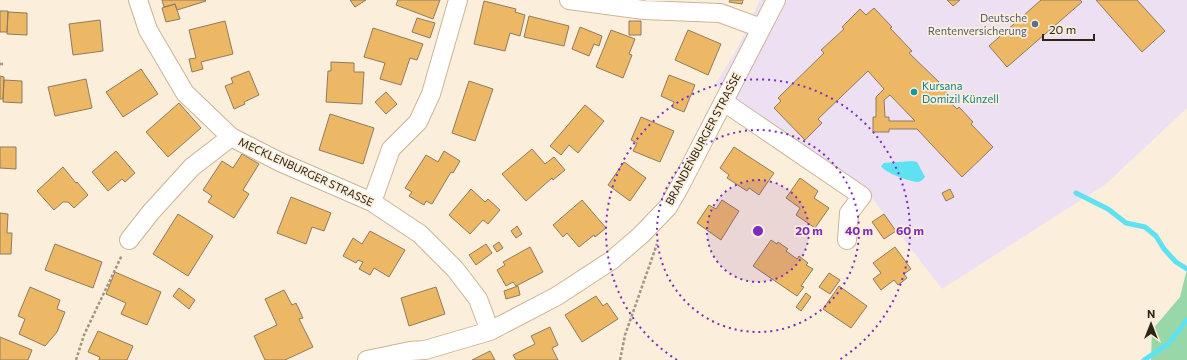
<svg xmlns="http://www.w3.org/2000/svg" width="1187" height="360" font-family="Commissioner,sans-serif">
<rect width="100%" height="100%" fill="#fbeeda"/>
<path fill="#eee0f3" d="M 760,0 L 1187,0 L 1187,108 L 1106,184 L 942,289 L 869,194 L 871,191 L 715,85 L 738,47 Z"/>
<path fill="#97d7a8" d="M 1187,269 L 1187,360 L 1151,360 L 1152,330 L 1180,297 Z"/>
<path fill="#5ee2f2" d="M 912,161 L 917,162 L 925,177 C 923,180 920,182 917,182 C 908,181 885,173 881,166 L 884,163 Z"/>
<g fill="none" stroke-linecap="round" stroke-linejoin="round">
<path stroke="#5ee2f2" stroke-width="5" d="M 1076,193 L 1108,209 L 1126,223 L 1145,227 L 1156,236 L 1164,249 L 1176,262 L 1187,269
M 1144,360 L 1168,344 L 1187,320"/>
</g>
<path fill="#ecb866" stroke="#907b5e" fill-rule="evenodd" d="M 162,0 L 205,0 L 206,1 L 177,10 L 175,4 L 164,7 Z
M 350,0 L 366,0 L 355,7 Z
M 398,0 L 440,0 L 433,19 L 396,5 Z
M 730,0 L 743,0 L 742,4 L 729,2 Z
M 947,0 L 960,0 L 953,6 Z
M 1041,0 L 1080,0 L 1082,2 L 1007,67 L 989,46 Z
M 1096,0 L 1137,0 L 1165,31 L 1142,52 Z
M 484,1 L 516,9 L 515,12 L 525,15 L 520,36 L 510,33 L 505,51 L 474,44 Z
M 175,4 L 180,19 L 166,22 L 162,8 Z
M 874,8 L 892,27 L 890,28 L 912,51 L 909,53 L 939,82 L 938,83 L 953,99 L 950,102 L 957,109 L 959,107 L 973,122 L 971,124 L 993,147 L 962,177 L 917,129 L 889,129 L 889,132 L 873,132 L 873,117 L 876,117 L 876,97 L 884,89 L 868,71 L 818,119 L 822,123 L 805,140 L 774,108 L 781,101 L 778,98 L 824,53 L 821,50 L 844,29 L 842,27 L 860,9 L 866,15 ZM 890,95 L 915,121 L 889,121 L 889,117 L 885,117 L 884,100 Z
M 0,11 L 8,11 L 7,32 L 0,32 Z
M 8,12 L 27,13 L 27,35 L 7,34 Z
M 529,16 L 569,26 L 564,46 L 524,37 Z
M 417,18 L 435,23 L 430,38 L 412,32 Z
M 100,20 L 103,51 L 73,55 L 69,24 Z
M 225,21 L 233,54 L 201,62 L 203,69 L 192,72 L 189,59 L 196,58 L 189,30 Z
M 629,21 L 641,21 L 641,35 L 629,35 Z
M 580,27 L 602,36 L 599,46 L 594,44 L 589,56 L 572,49 Z
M 373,28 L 423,44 L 417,60 L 410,58 L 401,85 L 380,79 L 385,63 L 364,57 Z
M 611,30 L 635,39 L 629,54 L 632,55 L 623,78 L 596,67 Z
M 688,30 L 721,44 L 708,75 L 675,60 Z
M 331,62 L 354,63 L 354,72 L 364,72 L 362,104 L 326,102 L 328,71 L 331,71 Z
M 141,69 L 158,94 L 123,117 L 106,92 Z
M 249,71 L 259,95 L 244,102 L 245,104 L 234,109 L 225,86 L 233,83 L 231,78 Z
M 669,75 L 695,85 L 684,112 L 672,107 L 674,102 L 661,96 Z
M 0,76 L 4,77 L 3,99 L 0,99 Z
M 86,79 L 92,108 L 55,116 L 48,87 Z
M 4,80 L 22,81 L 22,103 L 3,102 Z
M 469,81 L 493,89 L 475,141 L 452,133 Z
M 386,92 L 397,104 L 386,114 L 375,102 Z
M 179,103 L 201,128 L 168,157 L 146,132 Z
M 585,105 L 604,121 L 578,153 L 569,145 L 561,155 L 550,146 Z
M 330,114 L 374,128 L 363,164 L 319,150 Z
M 641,117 L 674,131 L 660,162 L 633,151 L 637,143 L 631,140 Z
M 0,147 L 16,147 L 16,169 L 0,168 Z
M 734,147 L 774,173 L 759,195 L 749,188 L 747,191 L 727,178 L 729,175 L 720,168 Z
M 532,149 L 545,164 L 554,157 L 565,170 L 553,180 L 552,178 L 526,201 L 502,174 Z
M 116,151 L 135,173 L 125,182 L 122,179 L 108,191 L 92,172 Z
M 444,151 L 460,161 L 453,173 L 451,172 L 432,204 L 426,201 L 424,205 L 409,196 L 412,192 L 405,188 L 426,155 L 438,162 Z
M 242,154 L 259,164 L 243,190 L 249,194 L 234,218 L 208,202 L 212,196 L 203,190 L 222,161 L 233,168 Z
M 624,162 L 646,178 L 630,201 L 608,185 Z
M 63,167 L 76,183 L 77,182 L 88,195 L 74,208 L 68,202 L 63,202 L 54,210 L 37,191 Z
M 800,178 L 818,191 L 814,198 L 829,208 L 815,228 L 796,215 L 800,208 L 786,198 Z
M 471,189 L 485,202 L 488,199 L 500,210 L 488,224 L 483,220 L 470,234 L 449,215 Z
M 950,189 L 954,197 L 946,201 L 942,193 Z
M 291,197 L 331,213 L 324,231 L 312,227 L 306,244 L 277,233 Z
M 582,200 L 606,228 L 595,237 L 594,235 L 579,247 L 567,233 L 563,237 L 553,225 Z
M 722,200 L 739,211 L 721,240 L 697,223 L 709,205 L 716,209 Z
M 0,213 L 8,214 L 7,233 L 12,233 L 11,254 L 0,254 Z
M 178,214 L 213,236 L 188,276 L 153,254 Z
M 884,214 L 896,231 L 884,239 L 872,222 Z
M 517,226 L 522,234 L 516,238 L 511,231 Z
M 370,231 L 405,250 L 389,277 L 374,268 L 370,275 L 359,269 L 363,262 L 358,260 L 356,263 L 343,256 L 353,238 L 362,244 Z
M 771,240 L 777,244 L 778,242 L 788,249 L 786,251 L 797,259 L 799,256 L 808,263 L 806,265 L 813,269 L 801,286 L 804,287 L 797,296 L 753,266 Z
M 499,242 L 503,248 L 497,252 L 493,246 Z
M 55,244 L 102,262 L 93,288 L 45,270 Z
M 486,244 L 492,253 L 476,265 L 469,255 Z
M 530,247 L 543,272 L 516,286 L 513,282 L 506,286 L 497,270 L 505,265 L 503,262 Z
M 895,247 L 911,269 L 904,274 L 907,278 L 898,285 L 894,280 L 881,290 L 873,279 L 881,273 L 873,263 Z
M 115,272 L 161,292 L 147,325 L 121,314 L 126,303 L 106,294 Z
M 829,273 L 840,280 L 830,294 L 819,287 Z
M 518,286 L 520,295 L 506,299 L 504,291 Z
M 839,286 L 867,306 L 851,328 L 823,309 Z
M 30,287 L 60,300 L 57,309 L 65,312 L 57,332 L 45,346 L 19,334 L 25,319 L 18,316 Z
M 436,287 L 445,314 L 409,326 L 401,298 Z
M 179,288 L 195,300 L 189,309 L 173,296 Z
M 284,290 L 292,305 L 296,303 L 303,318 L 299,319 L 313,347 L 285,360 L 265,360 L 254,336 L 277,325 L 265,299 Z
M 806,293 L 811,297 L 801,311 L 796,307 Z
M 596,296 L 603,306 L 607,303 L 618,319 L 582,342 L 565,315 Z
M 550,327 L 558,345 L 552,348 L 558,360 L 516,360 L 513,355 L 535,344 L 531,336 Z
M 98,331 L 133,346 L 127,360 L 99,360 L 100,357 L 88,352 Z
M 0,337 L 32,350 L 28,360 L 0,360 Z
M 490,351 L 495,360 L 472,360 Z"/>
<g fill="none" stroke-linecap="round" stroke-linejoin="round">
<defs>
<path id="street" d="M 138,0 L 148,30 L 185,93 L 231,137 L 280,162 L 372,202 L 420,234 L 455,269 L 478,299 L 490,331
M 569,0 L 644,10 L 720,13 L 761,28
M 724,102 L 862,196 L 849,213 L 847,240
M 372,202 L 391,149 L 418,122 L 431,94 L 458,0
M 129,240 L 151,212 L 192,167 L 231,137
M 367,360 L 410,351 L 425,350 L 490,331 L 557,296 L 612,260 L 641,235 L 668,207 L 680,186 L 776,0"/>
</defs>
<use href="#street" stroke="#cbb596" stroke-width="20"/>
<path stroke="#a19685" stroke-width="2.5" stroke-dasharray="3 2" stroke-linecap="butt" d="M 0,64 L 5,64
M 76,360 L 84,335 L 122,255
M 620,360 L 625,335 L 657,244"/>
<use href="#street" stroke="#fff" stroke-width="18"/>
</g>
<circle cx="758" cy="231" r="51" fill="#7b2cbf" fill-opacity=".12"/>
<g fill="none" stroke="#7b2cbf" stroke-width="2" stroke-dasharray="2 4">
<circle cx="758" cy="231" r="51"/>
<circle cx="758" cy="231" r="101"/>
<path d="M677 360A152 152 0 1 1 839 360"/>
</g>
<circle fill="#5c6f8a" stroke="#fbeeda" stroke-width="1.5" cx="1035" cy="24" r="4"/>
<circle fill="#0f9aa8" stroke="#fbeeda" stroke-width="1.5" cx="914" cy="92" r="4"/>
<g text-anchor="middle" stroke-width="3.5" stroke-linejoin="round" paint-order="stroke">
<g font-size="11" fill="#4e5e75" stroke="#fbeeda" text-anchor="end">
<text x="1027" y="22">Deutsche<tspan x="1027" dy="13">Rentenversicherung</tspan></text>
</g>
<g font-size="11" fill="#0d838f" stroke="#fbeeda" text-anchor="start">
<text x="922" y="90">Kursana<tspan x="922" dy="13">Domizil Künzell</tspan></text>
</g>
<g font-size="11" fill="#2e2519" stroke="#fbeeda">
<text transform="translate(703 139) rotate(-62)" y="4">BRANDENBURGER STRASSE</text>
<text transform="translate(306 172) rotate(25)" y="4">MECKLENBURGER STRASSE</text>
</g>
</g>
<circle cx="758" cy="231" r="6" fill="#7b2cbf" stroke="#fbeeda" stroke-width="2"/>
<g font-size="12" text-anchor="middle" font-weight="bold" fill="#7b2cbf" stroke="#fbeeda" stroke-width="3.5" stroke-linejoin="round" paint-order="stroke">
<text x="809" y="235">20 m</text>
<text x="859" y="235">40 m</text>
<text x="910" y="235">60 m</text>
</g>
<g transform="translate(1151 324)" stroke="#fbeeda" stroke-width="3" paint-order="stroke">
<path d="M0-3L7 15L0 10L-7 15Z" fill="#2e2519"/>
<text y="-6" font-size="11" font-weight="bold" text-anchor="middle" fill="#2e2519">N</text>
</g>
<path d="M1043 34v6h51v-6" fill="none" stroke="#2e2519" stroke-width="2"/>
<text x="1049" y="34" font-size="12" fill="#2e2519" stroke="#fbeeda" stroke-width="3" paint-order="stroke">20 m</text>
</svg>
